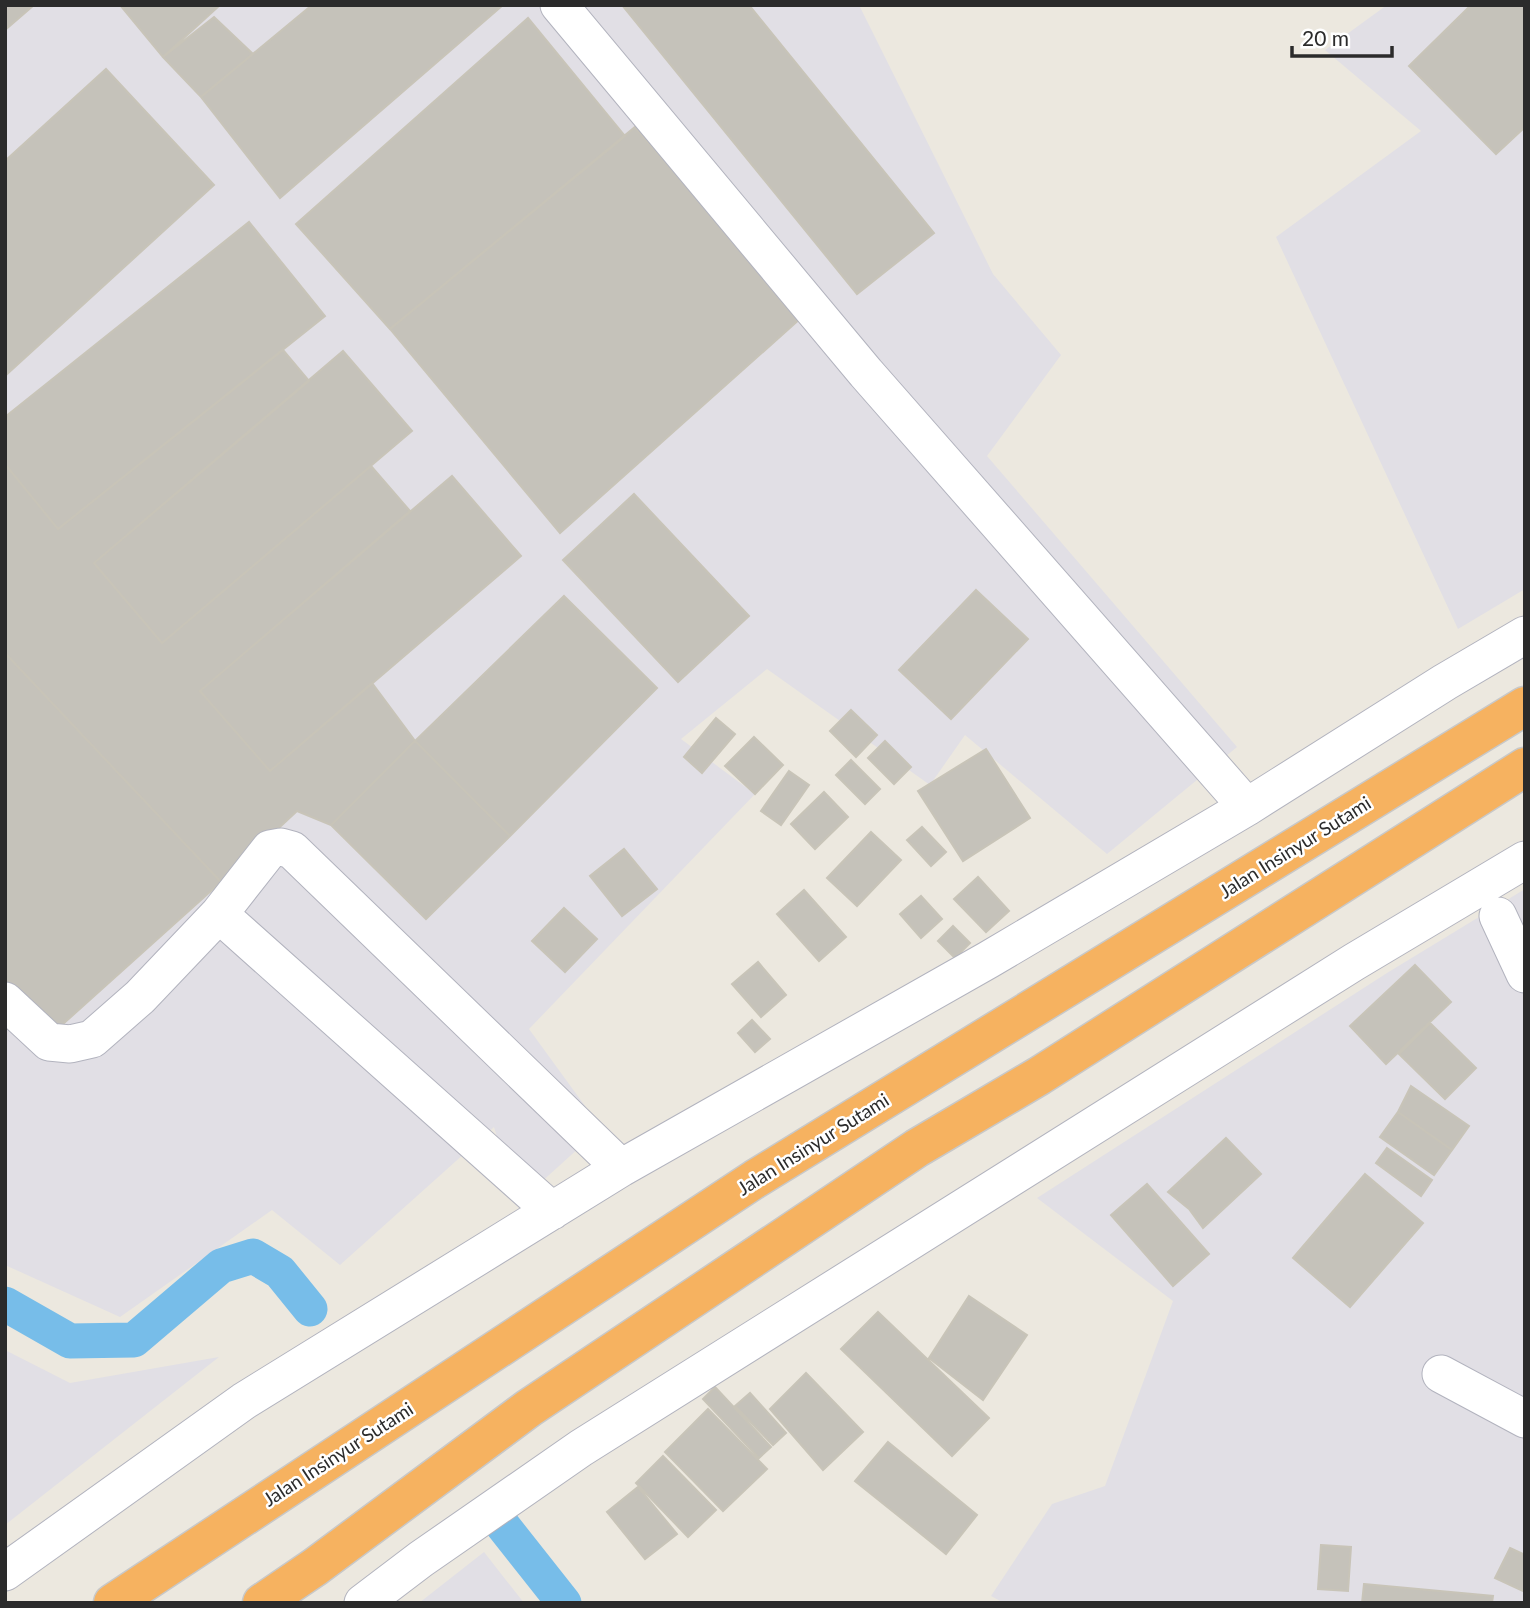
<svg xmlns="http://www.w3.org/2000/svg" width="1530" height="1608" font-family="Lato,sans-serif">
<rect width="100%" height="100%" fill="#ece8df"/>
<path fill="#e1dfe5" d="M 5,5 L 859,5 L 993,274 L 1061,355 L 987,456 L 1237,747 L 1107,854 L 965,735 L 930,785 L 767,669 L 681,739 L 755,794 L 529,1029 L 601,1128 L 517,1204 L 494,1127 L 340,1265 L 272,1210 L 120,1317 L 5,1265 Z
M 1387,5 L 1525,5 L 1525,589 L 1458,629 L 1276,237 L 1421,131 L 1325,50 Z
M 1525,889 L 1525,1603 L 1004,1603 L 991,1596 L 1052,1504 L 1105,1486 L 1173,1301 L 1037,1198 L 1387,973 Z
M 5,1350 L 70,1383 L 219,1357 L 5,1525 Z
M 484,1552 L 524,1603 L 419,1603 Z"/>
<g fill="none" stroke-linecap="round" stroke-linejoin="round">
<path stroke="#77bde9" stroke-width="35" d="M 5,1304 L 70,1341 L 134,1340 L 221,1266 L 253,1256 L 280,1272 L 310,1309
M 492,1512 L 564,1603"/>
</g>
<path fill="#c5c2ba" stroke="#c8c4b8" stroke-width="2" d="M 5,5 L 34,5 L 5,30 Z
M 120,5 L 220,5 L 163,57 Z
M 312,5 L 503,5 L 280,198 L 201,97 Z
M 622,5 L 749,5 L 934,233 L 857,294 Z
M 1471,5 L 1525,5 L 1525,127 L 1496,154 L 1409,66 Z
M 214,17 L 253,54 L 201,97 L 163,57 Z
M 528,18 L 625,136 L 390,329 L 296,224 Z
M 106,69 L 214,185 L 5,376 L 5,161 Z
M 635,127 L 801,318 L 560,533 L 390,329 Z
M 249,222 L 325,316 L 58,529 L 5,464 L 5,417 Z
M 283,350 L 309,381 L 94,563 L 162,643 L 371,466 L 410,511 L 200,691 L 270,771 L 372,683 L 415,741 L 331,825 L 297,811 L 221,882 L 5,653 L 5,464 L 58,529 Z
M 343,351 L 412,431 L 162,643 L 94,563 Z
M 452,476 L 521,556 L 270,771 L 200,691 Z
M 634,494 L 749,616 L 678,682 L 563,560 Z
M 976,590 L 1028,639 L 951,719 L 899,670 Z
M 564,596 L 657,688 L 510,836 L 415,741 Z
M 5,653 L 221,882 L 53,1033 L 5,987 Z
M 851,710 L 877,735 L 856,757 L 830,731 Z
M 716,718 L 735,734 L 702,773 L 684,757 Z
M 754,737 L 783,765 L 755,794 L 725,766 Z
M 415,741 L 510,836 L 426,919 L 331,825 Z
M 885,741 L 911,767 L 894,784 L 868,758 Z
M 986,749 L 1030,818 L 963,861 L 918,791 Z
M 851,760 L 880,789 L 865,804 L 836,775 Z
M 789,771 L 809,785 L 781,825 L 761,811 Z
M 824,792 L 848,817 L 815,849 L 791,824 Z
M 922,827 L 946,852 L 931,866 L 907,840 Z
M 871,832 L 901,860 L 857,906 L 827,878 Z
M 624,849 L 657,889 L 622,916 L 590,876 Z
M 978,877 L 1009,911 L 986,932 L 954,899 Z
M 804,890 L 846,937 L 819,961 L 777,914 Z
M 921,896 L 942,919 L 921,938 L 900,914 Z
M 564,908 L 597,939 L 565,972 L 532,941 Z
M 953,926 L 970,943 L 955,958 L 938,941 Z
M 758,962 L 786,995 L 761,1017 L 732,984 Z
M 1415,965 L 1451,1002 L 1386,1064 L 1350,1026 Z
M 752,1020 L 770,1039 L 755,1052 L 738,1033 Z
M 1430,1023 L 1476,1068 L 1445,1099 L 1399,1054 Z
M 1411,1086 L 1469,1126 L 1452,1150 L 1398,1112 Z
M 1398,1112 L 1452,1150 L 1434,1175 L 1380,1137 Z
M 1226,1138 L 1261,1174 L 1203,1228 L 1189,1209 L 1168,1192 Z
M 1387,1148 L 1432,1180 L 1421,1196 L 1376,1163 Z
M 1365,1174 L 1423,1223 L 1350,1307 L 1293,1258 Z
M 1147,1184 L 1209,1254 L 1173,1286 L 1111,1215 Z
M 969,1296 L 1027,1335 L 983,1400 L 929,1358 Z
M 878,1312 L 989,1418 L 952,1456 L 841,1349 Z
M 806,1373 L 863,1432 L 823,1470 L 770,1409 Z
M 715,1387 L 771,1447 L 759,1458 L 703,1399 Z
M 750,1393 L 786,1433 L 773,1445 L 735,1406 Z
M 708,1409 L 767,1469 L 723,1511 L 665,1452 Z
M 888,1442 L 977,1515 L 946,1554 L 855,1481 Z
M 663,1456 L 716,1510 L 688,1537 L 636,1483 Z
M 638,1487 L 677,1534 L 645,1559 L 607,1512 Z
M 1321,1545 L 1351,1547 L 1348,1591 L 1318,1589 Z
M 1510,1548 L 1525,1555 L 1525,1592 L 1495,1578 Z
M 1364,1584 L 1493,1596 L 1492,1603 L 1362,1603 Z"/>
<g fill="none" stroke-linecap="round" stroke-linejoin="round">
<defs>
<path id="minor" d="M 559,5 L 866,373 L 1247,807
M 219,914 L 552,1211
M 1498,916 L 1525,974
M 5,1001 L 49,1042 L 70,1044 L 92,1039 L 140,997 L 219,914 L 270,849 L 281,847 L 292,850 L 621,1168
M 1441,1374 L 1525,1419
M 5,1572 L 244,1401 L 621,1168 L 988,960 L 1247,807 L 1445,682 L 1525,635
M 363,1603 L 421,1559 L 581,1448 L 1354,962 L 1525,860"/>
<path id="highway" d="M 113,1603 L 755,1179 L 1525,706
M 262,1603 L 315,1567 L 529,1408 L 917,1148 L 1039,1076 L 1525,767"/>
</defs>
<use href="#minor" stroke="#b2b3be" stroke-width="39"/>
<use href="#highway" stroke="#c8c8c8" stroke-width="41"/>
<use href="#minor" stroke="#fff" stroke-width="37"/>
<use href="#highway" stroke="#f6b260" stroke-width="38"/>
</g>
<g text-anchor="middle" stroke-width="5" stroke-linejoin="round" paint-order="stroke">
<g font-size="19" fill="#2b2b2b" stroke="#fff">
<text transform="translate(1295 847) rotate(-32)" y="7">Jalan Insinyur Sutami</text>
<text transform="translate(813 1144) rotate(-32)" y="7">Jalan Insinyur Sutami</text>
<text transform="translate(338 1454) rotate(-33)" y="7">Jalan Insinyur Sutami</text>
</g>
</g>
<rect width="1530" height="1608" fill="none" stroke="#2b2b2b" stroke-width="14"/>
<path d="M1292 46v10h100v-10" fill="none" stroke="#2b2b2b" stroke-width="3.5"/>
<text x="1302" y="46" font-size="21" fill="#2b2b2b" stroke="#ffffff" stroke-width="5" paint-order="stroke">20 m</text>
</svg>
